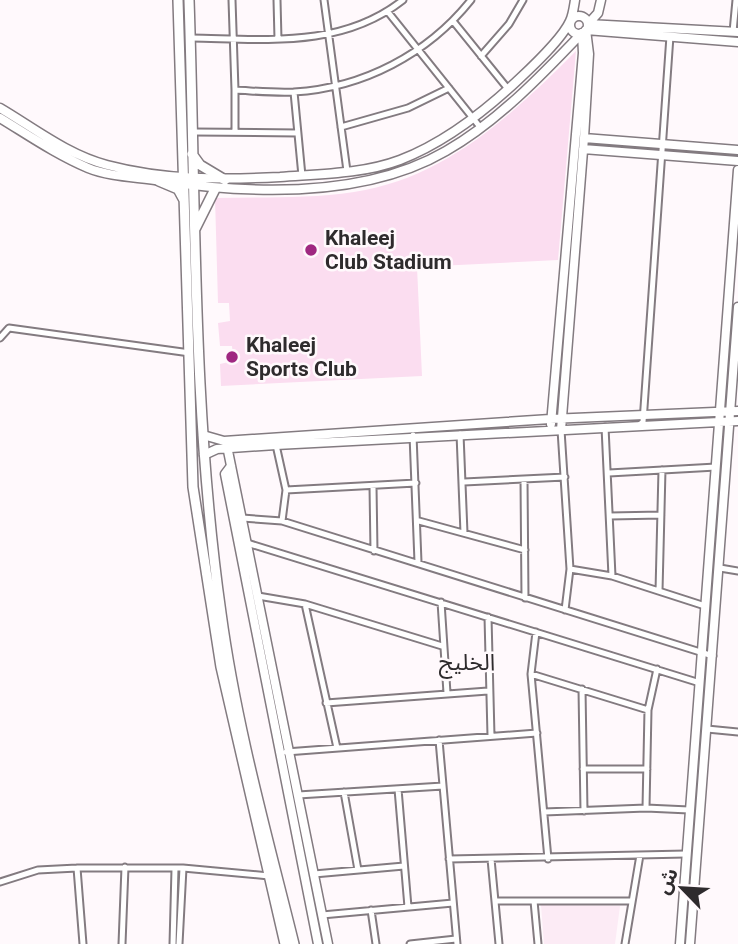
<svg xmlns="http://www.w3.org/2000/svg" width="738" height="944" font-family="Roboto,'Noto Sans Arabic',sans-serif">
<rect width="100%" height="100%" fill="#fff9fc"/>
<path fill="#fcebf5" d="M 541,905 L 620,906 L 615,944 L 544,944 Z"/>
<path fill="#fbddf0" d="M 576,51 L 558,260 L 417,267 L 422,376 L 221,386 L 220,364 L 233,361 L 232,346 L 220,346 L 218,323 L 230,321 L 229,303 L 218,303 L 215,198 C 261,197 308,199 354,192 C 446,178 513,114 576,51 Z"/>
<g fill="none" stroke-linecap="round" stroke-linejoin="round">
<defs>
<path id="street" d="M 232,0 L 235,90 C 255,91 275,93 294,92 C 363,88 428,54 471,0
M 277,0 L 278,39
M 324,0 L 347,171
M 388,12 L 480,127
M 453,21 L 508,89
M 733,32 L 736,0
M 191,38 C 264,39 341,49 403,0
M 481,56 L 509,24 L 523,0
M 294,92 L 302,176
M 341,127 L 408,108 L 449,88
M 194,132 L 298,133
M 235,132 L 235,90
M 0,338 L 9,328 L 190,353
M 638,426 L 643,422 L 670,36
M 605,427 L 612,576
M 561,430 L 570,569 L 565,610
M 460,434 L 464,533
M 413,435 L 418,562
M 276,445 L 286,490 L 282,521
M 609,473 L 716,467
M 524,479 L 525,598
M 464,482 L 565,477
M 373,486 L 374,551
M 286,490 L 416,483
M 610,516 L 661,515
M 242,518 L 282,521 L 713,656
M 419,521 L 525,550
M 247,543 L 700,683
M 720,568 L 738,571
M 570,569 L 612,576 L 705,606
M 659,591 L 662,470
M 258,596 L 305,604 L 442,646
M 441,602 L 447,693
M 305,604 L 337,748
M 488,617 L 491,736
M 536,632 L 531,674 L 548,859
M 531,674 L 648,710
M 582,689 L 584,811
M 326,703 L 488,691
M 707,729 L 738,732
M 439,740 L 457,944
M 286,752 L 537,733
M 583,769 L 647,769
M 398,789 L 408,907
M 344,792 L 358,870
M 298,795 L 443,786
M 646,808 L 648,710 L 657,669
M 544,812 L 646,808 L 689,810
M 449,859 L 686,854
M 491,859 L 499,944
M 314,874 L 404,866
M 0,882 L 38,870 L 77,868
M 495,901 L 632,901
M 534,901 L 538,944
M 371,910 L 376,944
M 322,915 L 453,903
M 83,944 L 77,868 L 183,868 L 269,876
M 122,944 L 125,867
M 173,944 L 175,869
M 179,944 L 183,868
M 410,944 L 456,939
M 625,944 L 640,855"/>
<path id="secondary" d="M570 25a9 9 0 1 1 18 0a9 9 0 1 1-18 0Z
M 588,24 L 738,32
M 588,24 L 598,13 L 601,0
M 0,108 C 34,128 68,155 107,165 C 164,180 222,180 280,177 C 320,174 363,174 400,160 C 444,143 484,112 518,80 C 533,66 562,39 570,21 C 573,15 574,6 575,0
M 0,118 C 28,135 57,155 88,168 C 110,177 137,177 161,181 C 250,194 364,199 446,151 C 497,122 541,76 582,33
M 584,138 L 738,150
M 583,149 L 738,161
M 551,424 L 583,53 L 582,33
M 561,430 L 584,138 L 589,54 L 586,30 L 738,42
M 203,435 L 224,441 L 550,419 L 738,411
M 227,446 L 328,944
M 204,455 L 217,449 L 276,445 L 738,421
M 231,466 L 225,474 L 318,944
M 680,944 L 738,170
M 690,944 L 738,307"/>
<path id="primary" d="M 178,0 L 193,487 L 221,667 L 285,944
M 189,0 C 196,205 192,409 221,613 C 236,725 267,835 294,944
M 192,154 L 200,165 L 225,180
M 159,181 L 178,189 L 184,200
M 195,229 L 215,189"/>
</defs>
<use href="#street" stroke="#837b80" stroke-width="9"/>
<use href="#secondary" stroke="#837b80" stroke-width="11"/>
<use href="#primary" stroke="#837b80" stroke-width="12"/>
<use href="#street" stroke="#fff" stroke-width="5"/>
<use href="#secondary" stroke="#fff" stroke-width="8"/>
<use href="#primary" stroke="#fff" stroke-width="9"/>
</g>
<g fill="#9f2881" stroke="#fff9fc" stroke-width="2.5">
<circle cx="311" cy="250" r="7"/>
<circle cx="232" cy="357" r="7"/>
</g>
<g text-anchor="middle" stroke-width="5" stroke-linejoin="round" paint-order="stroke">
<g font-size="21" font-weight="bold" fill="#2e2b2d" stroke="#fff9fc" text-anchor="start">
<text x="325" y="245">Khaleej<tspan x="325" dy="24">Club Stadium</tspan></text>
<text x="246" y="352">Khaleej<tspan x="246" dy="24">Sports Club</tspan></text>
</g>
<g font-size="23" fill="#2e2b2d" stroke="#fff9fc">
<text x="467" y="670">الخليج</text>
</g>
</g>
<g transform="translate(682 888) rotate(295)" stroke="#fff9fc" stroke-width="5" paint-order="stroke">
<path d="M0-5L12 26L0 18L-12 26Z" fill="#2e2b2d"/>
<text y="-10" font-size="19" font-weight="bold" text-anchor="middle" fill="#2e2b2d">ش</text>
</g>
</svg>
